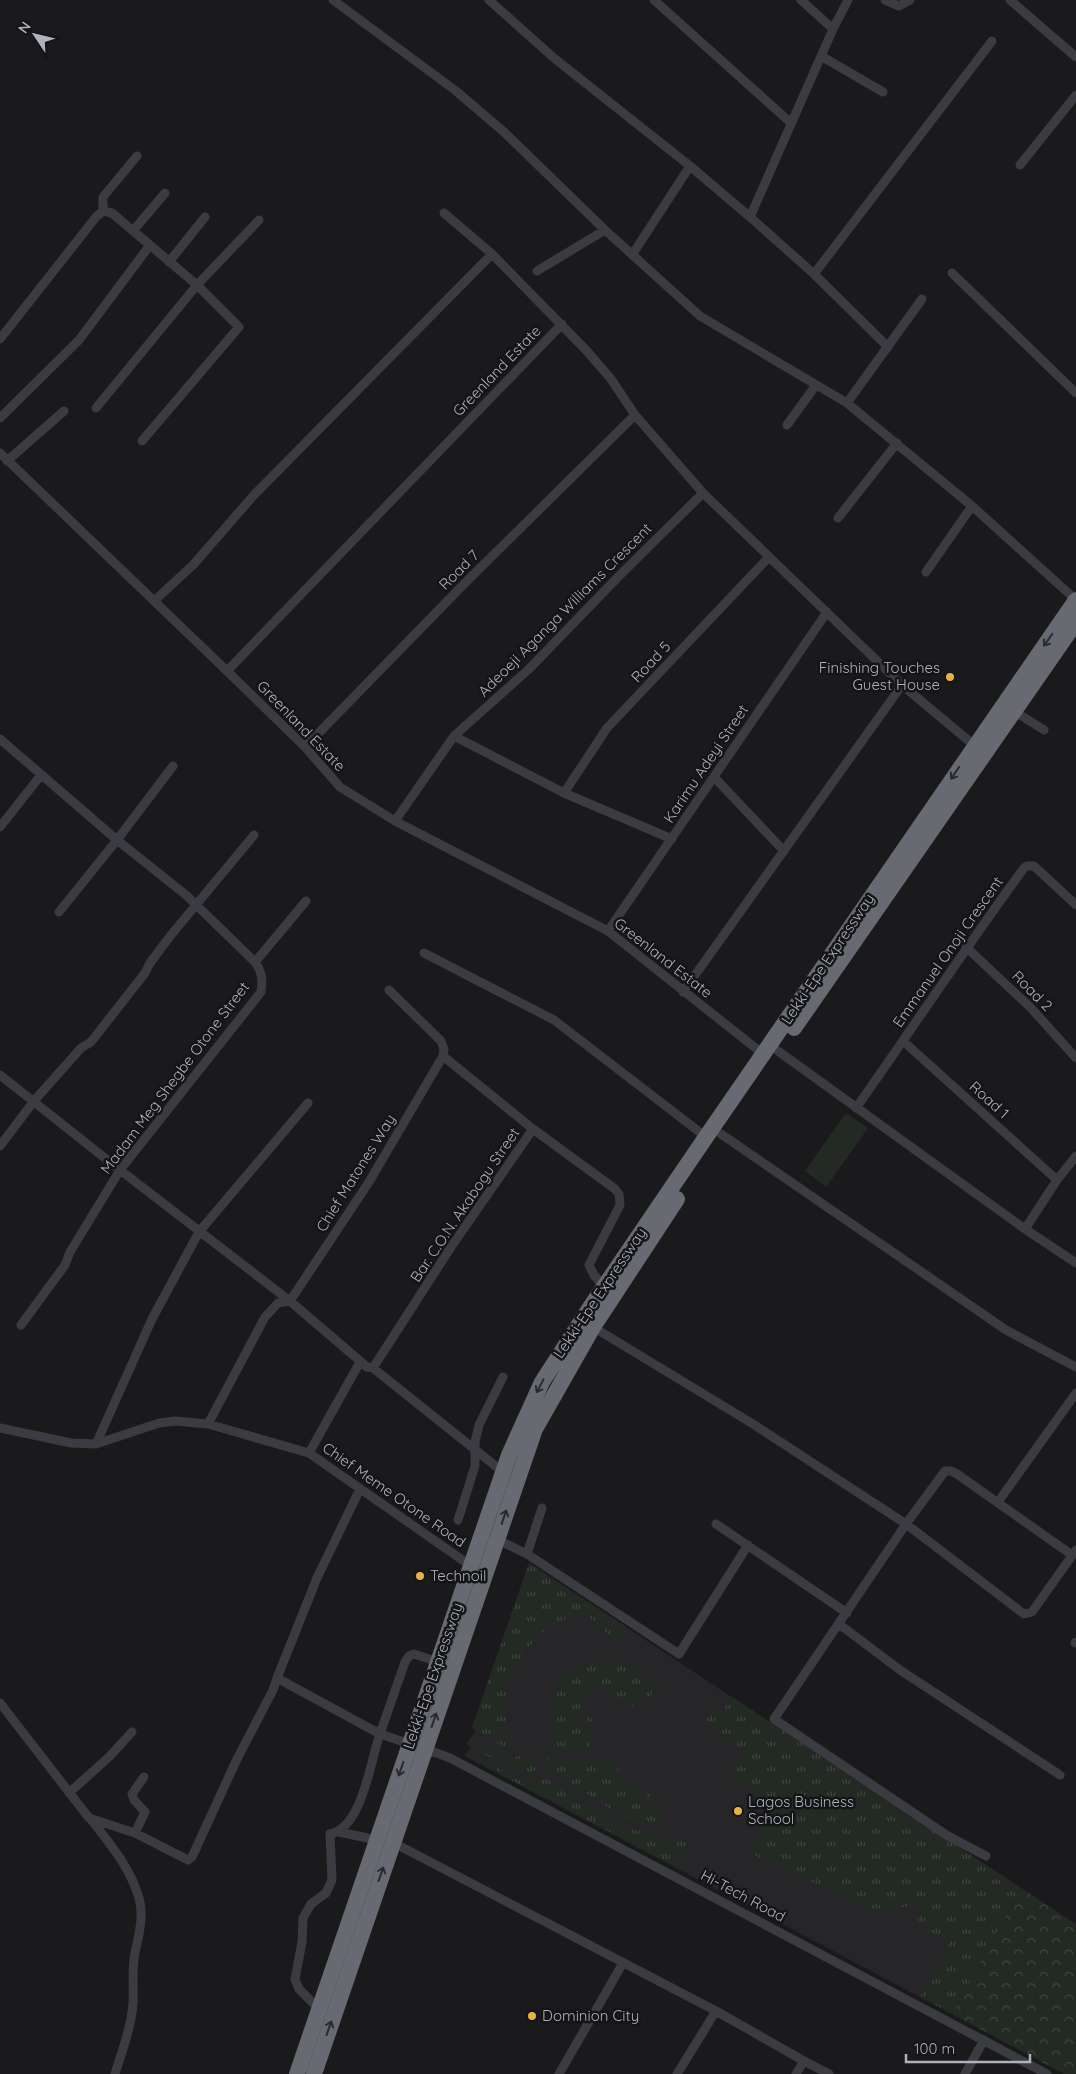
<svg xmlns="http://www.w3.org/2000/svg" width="1076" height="2074" font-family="Quicksand,sans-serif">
<defs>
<pattern id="grass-tufts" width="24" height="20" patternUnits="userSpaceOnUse" patternTransform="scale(1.25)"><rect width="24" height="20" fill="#222a23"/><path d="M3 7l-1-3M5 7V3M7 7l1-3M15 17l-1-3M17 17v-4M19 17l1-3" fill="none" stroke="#3f4641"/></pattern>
<pattern id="forest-crowns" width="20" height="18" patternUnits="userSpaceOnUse" patternTransform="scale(1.25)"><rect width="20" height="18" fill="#222a23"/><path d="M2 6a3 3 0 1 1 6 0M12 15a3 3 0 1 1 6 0" fill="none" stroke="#3f4641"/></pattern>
</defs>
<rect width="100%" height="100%" fill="#1a1a1c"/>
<path fill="#262629" d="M 529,1563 L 1021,1888 L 952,2014 L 465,1756 L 471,1747 L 466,1744 L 476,1730 L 472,1728 Z"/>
<path fill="url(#grass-tufts)" d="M 529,1563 L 628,1628 L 618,1643 L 586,1614 C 574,1617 561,1619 550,1626 C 542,1632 535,1640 528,1648 C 503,1678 501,1707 510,1745 L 504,1747 L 472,1728 Z
M 597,1662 L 630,1663 L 659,1683 L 646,1702 L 639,1697 L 632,1707 L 617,1697 L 615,1699 L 603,1688 C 590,1684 576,1695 582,1709 C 584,1715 590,1716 593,1721 L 590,1727 L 590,1752 L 552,1751 L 552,1702 L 555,1687 L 562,1677 L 573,1669 Z
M 732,1697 L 1021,1888 L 952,2014 L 920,1997 L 950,1942 L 919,1925 L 915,1904 L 879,1913 L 748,1852 C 759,1836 773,1822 768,1801 L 727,1776 L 744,1751 L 706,1725 L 708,1722 L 706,1720 L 714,1708 L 722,1712 Z
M 483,1743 L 507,1756 L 504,1765 L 478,1751 Z
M 467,1753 L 519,1779 L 545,1779 L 553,1782 L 625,1828 L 687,1841 L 688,1845 L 676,1867 L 465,1756 Z
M 518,1756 L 531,1756 L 539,1761 L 538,1768 L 532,1773 L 516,1772 L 511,1764 L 513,1759 Z
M 546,1758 L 609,1760 L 618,1768 L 619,1774 L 660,1802 C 668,1825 644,1828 628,1820 L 546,1767 Z"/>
<path fill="url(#forest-crowns)" d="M 1021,1888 L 1076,1924 L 1076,2074 L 1064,2074 L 952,2014 Z"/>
<path fill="#222a23" d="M 846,1113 L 868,1128 L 826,1187 L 805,1171 Z"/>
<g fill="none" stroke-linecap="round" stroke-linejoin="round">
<path stroke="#3b3c41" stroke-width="9" d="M 333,0 L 456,91 L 504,132 L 605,230 L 700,316 L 847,403 L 972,506 L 1076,600
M 489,0 L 554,58 L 690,166 L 750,217 L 814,274 L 888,347
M 654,0 L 791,123
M 801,0 L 833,29
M 885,0 L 899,6 L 910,0
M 1010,0 L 1076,57
M 821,56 L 883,92
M 1020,165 L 1076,95
M 103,211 L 103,197 L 137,156
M 444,213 L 492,254 L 586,350 L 611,379 L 635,415 L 703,493 L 902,685 L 975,746
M 750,217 L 833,29 L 848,0
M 133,231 L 165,193
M 632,255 L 690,166
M 169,262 L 205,217
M 537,271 L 605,230
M 952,273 L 1076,393
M 814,274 L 992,41
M 562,324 L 227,671 L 305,747 L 340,787 L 395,821 L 608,931 L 763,1054
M 0,339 L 96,217 L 103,211 L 112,213 L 197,285 L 239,327 L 142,441
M 847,403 L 922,299
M 96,408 L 197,285 L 259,220
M 0,418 L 79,340 L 150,245
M 787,425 L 816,385
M 0,453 L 227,671
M 7,461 L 64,411
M 838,518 L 897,443
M 926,572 L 972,506
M 154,601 L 193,565 L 254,495 L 492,254
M 1014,711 L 1044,730
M 454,736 L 564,793 L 672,839
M 0,739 L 117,840 L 186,895 L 255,962 C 262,972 263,979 261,992 L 120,1170 L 70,1252 L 65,1265 L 21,1325
M 305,747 L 465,583 L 635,415
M 714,777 L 784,851
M 564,793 L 607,728 L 768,558
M 395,821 L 454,736 L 528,670 L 619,576 L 703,493
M 0,827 L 41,775
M 59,912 L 117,840 L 173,766
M 608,931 L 827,612
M 966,947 L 1031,1008 L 1076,1058
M 424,953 L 554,1020 L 706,1137
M 255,962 L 306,901
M 389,990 L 441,1041 L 444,1049 L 443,1056 L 533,1129 L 615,1189 L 619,1194 L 620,1205 L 589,1265 L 594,1275 L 604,1287
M 683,992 L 902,685
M 903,1041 L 1057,1180
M 778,1051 L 1025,1229 L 1076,1263
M 0,1075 L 120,1170 L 290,1301 L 367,1367 L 373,1368 L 503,1472
M 856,1108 C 912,1029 966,947 1024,868 L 1027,866 L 1034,866 L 1076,905
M 721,1134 L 1006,1330 L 1076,1367
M 0,1146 L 34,1101 L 81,1048 L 91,1042 L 145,973 L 150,963 L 171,935 L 254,835
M 1025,1229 L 1057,1180 L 1076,1156
M 593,1327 L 753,1424 L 906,1524 L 1024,1614 L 1032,1612 L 1076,1550
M 373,1368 L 451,1247 L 533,1129
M 208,1424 L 265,1317 L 278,1303 L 290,1301 L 369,1182 L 443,1056
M 0,1428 L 71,1443 L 96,1444 L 159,1423 L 175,1421 L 208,1424 L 309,1453 L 471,1566
M 96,1444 L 152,1319 L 199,1232 L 308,1103
M 309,1453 L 360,1362
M 998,1502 L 1076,1393
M 458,1520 L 475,1466 L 475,1442 L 479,1425 L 503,1377
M 716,1524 L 847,1613
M 496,1539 L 527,1554 L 679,1654 L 748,1545
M 527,1554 L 542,1508
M 839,1624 L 900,1670 L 1060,1775
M 1075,1643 L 1076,1642
M 277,1678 L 317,1578 L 360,1489
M 0,1703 L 89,1818 L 135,1833 L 188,1860 L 192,1857 L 237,1759 L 273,1690 L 277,1678 L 380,1734 C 370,1761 363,1827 330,1834 L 332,1880 L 326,1893 L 311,1904 L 303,1918 L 302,1942 L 295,1979 L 299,1989 L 319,2009
M 410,1744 L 380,1734 L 405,1662 L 409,1656 L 414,1654 L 438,1662
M 423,1754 L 434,1752 L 450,1758 L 1047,2074
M 69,1793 L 110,1756 L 132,1732
M 90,1818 C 110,1844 130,1867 139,1898 C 145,1918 137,1940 134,1959 C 132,1975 134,1989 133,2004 C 131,2028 122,2051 115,2074
M 339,1832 L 377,1840
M 135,1833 L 145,1812 L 134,1800 L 132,1794 L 144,1777
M 392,1842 L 716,2011 L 804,2061 L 796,2074
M 986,1856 L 948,1836 L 774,1719 L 906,1524 L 945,1471 L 951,1471 L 957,1474 L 1072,1555
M 804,2061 L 829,2074
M 559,2074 L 623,1963
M 677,2074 L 716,2011
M 965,2074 L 984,2040"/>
<path stroke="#686a72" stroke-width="16" d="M 794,1028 L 1076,622
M 297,2074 L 509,1455 L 542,1382 L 591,1306 L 706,1137 L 1076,600
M 314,2074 L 535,1429 L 593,1327 L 677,1199"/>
</g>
<defs><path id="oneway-shaft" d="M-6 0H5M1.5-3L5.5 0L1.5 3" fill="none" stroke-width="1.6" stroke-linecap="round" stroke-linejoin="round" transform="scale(1.25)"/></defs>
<g stroke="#2a2a2e">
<use href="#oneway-shaft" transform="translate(1048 640) rotate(125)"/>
<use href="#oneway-shaft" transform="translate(955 773) rotate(124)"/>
<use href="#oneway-shaft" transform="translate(540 1386) rotate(118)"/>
<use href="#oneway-shaft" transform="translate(504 1517) rotate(-71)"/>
<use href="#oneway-shaft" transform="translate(434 1720) rotate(-71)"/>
<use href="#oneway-shaft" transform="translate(401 1769) rotate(109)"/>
<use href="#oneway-shaft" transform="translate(381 1874) rotate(-71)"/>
<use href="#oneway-shaft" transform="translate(329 2028) rotate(-71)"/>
</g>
<g fill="#e8b146" stroke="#151517" stroke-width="2">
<circle cx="950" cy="677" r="5"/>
<circle cx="420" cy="1576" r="5"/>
<circle cx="738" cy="1811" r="5"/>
<circle cx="532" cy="2016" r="5"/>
</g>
<g text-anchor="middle" stroke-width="5" stroke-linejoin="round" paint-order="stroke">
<g font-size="15" fill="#adb2bb" stroke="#151517">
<text transform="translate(497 371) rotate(-46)" y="5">Greenland Estate</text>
<text transform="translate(459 570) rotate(-45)" y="5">Road 7</text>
<text transform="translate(565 610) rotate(-45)" y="5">Adeoeji Aganga Williams Crescent</text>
<text transform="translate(651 662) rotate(-47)" y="5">Road 5</text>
<text transform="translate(301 726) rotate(46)" y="5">Greenland Estate</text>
<text transform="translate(706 764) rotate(-56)" y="5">Karimu Adeyi Street</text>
<text transform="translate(948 952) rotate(-55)" y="5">Emmanuel Onoji Crescent</text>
<text transform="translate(663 958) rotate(38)" y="5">Greenland Estate</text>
<text transform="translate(828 959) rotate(-56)" y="5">Lekki-Epe Expressway</text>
<text transform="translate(1032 991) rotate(45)" y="5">Road 2</text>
<text transform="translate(175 1078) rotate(-53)" y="5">Madam Meg Shegbe Otone Street</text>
<text transform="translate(989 1100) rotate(42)" y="5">Road 1</text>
<text transform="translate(356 1173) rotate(-58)" y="5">Chief Matones Way</text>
<text transform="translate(465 1205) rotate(-56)" y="5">Bar. C.O.N. Akabogu Street</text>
<text transform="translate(600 1293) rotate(-56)" y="5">Lekki-Epe Expressway</text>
<text transform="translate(394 1495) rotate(35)" y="5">Chief Meme Otone Road</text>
<text transform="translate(433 1676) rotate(-71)" y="5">Lekki-Epe Expressway</text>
<text transform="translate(743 1896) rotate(28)" y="5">Hi-Tech Road</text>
</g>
<g font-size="15" fill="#adb2bb" stroke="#151517" text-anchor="start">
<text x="940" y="673" text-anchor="end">Finishing Touches<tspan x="940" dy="17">Guest House</tspan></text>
<text x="430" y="1581">Technoil</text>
<text x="748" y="1807">Lagos Business<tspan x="748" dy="17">School</tspan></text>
<text x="542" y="2021">Dominion City</text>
</g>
</g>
<g transform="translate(35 35) rotate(305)" stroke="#151517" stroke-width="4" paint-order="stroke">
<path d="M0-4L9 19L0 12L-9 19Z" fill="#adb2bb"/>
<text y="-8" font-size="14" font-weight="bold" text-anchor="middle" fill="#adb2bb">N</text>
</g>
<path d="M906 2054v8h124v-8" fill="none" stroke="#adb2bb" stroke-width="2.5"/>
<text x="914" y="2054" font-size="15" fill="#adb2bb" stroke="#151517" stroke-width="4" paint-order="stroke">100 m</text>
</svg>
